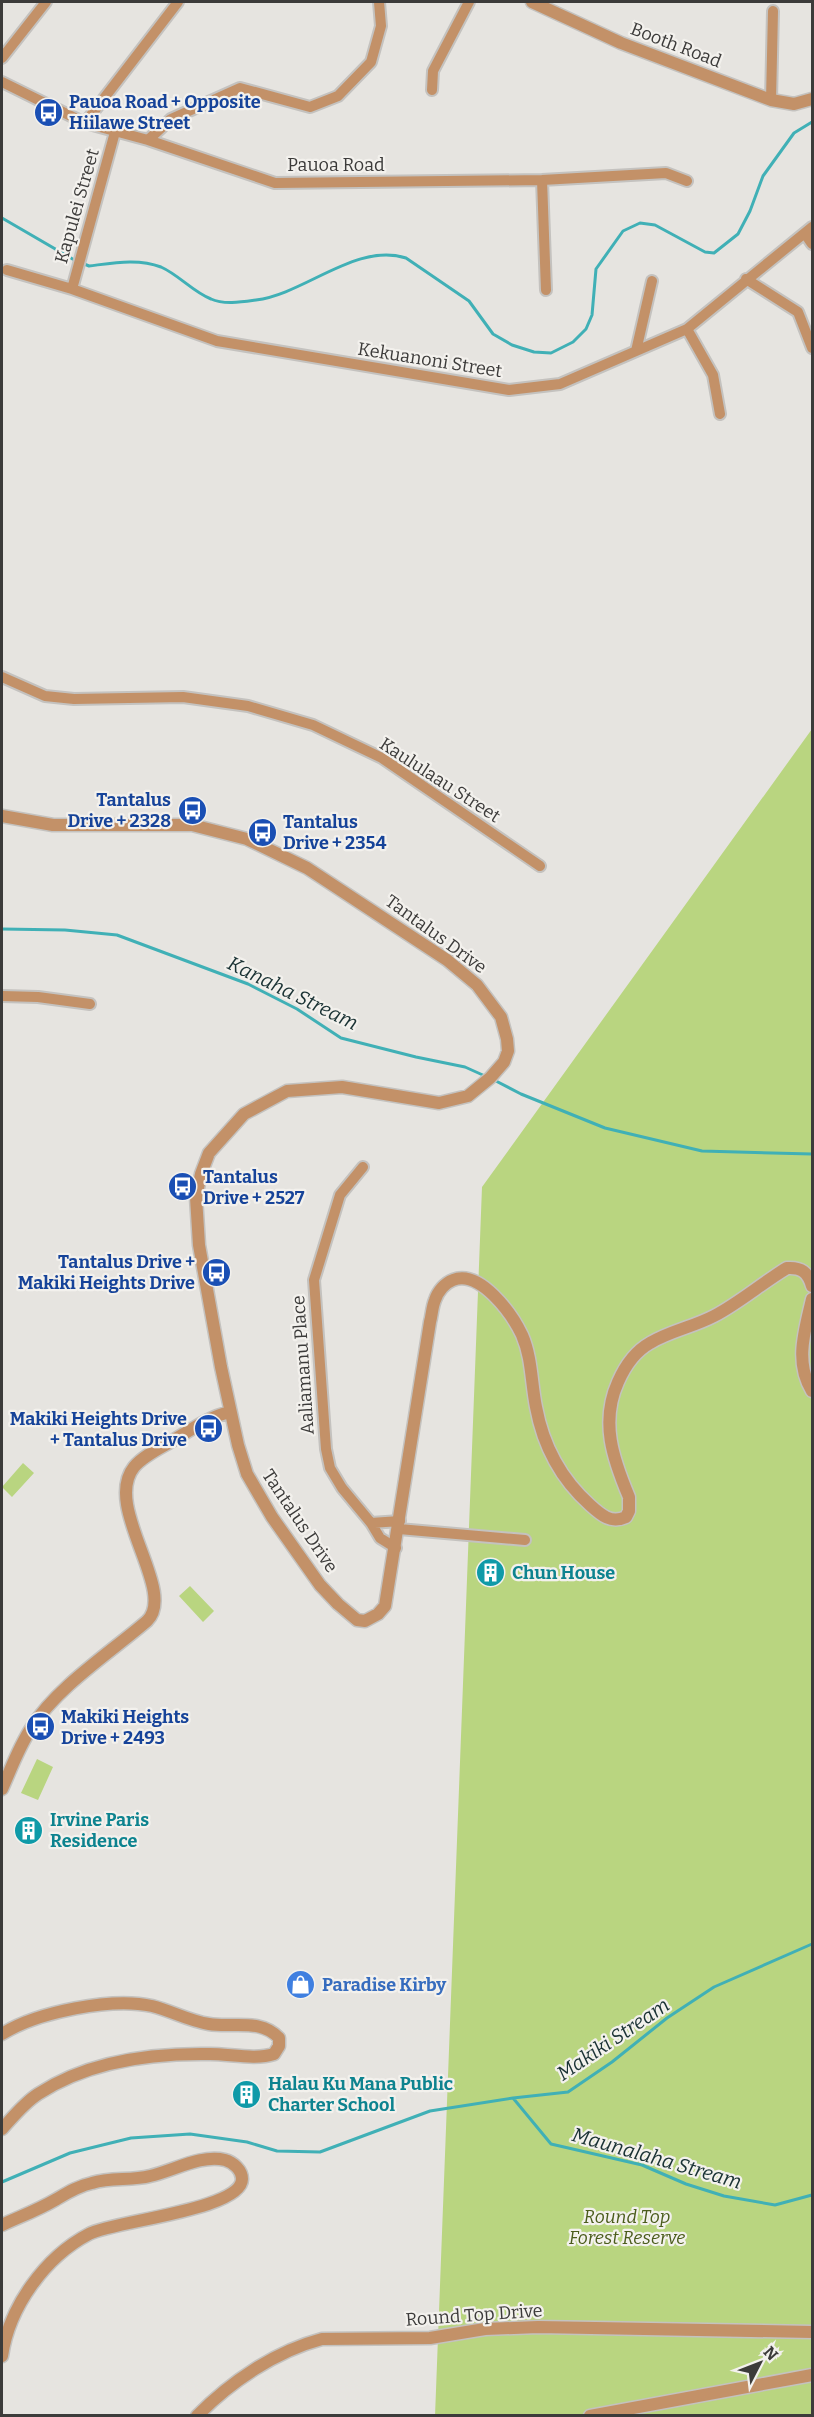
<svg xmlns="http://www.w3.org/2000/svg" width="814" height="2417" font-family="Bitter,serif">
<rect width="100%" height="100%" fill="#e6e4e0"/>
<path fill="#b9d580" d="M 812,729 L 812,2415 L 435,2416 L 482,1187 Z
M 23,1463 L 34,1473 L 12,1497 L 2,1487 Z
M 190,1586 L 214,1611 L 203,1622 L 179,1596 Z
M 37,1759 L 53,1767 L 38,1800 L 21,1793 Z"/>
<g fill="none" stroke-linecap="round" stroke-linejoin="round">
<path stroke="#40b0b6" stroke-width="3" d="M 2,218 L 76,261
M 82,263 L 89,266 C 113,263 138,258 161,267 C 179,275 193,292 211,299 C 224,305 242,302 256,300 C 305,294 356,242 406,258 L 469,301 L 493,334 L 512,345 L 534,352 L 551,353 L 573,342 L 586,329 L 592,315 L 596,269 L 623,231 L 640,223 L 655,225 L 705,252 L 714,253 L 738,234 L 750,211 L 763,176 L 794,133 L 812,122
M 2,929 L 65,930 L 117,935 L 248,984 L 297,1009 L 341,1038 L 416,1057 L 465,1067 L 485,1076
M 494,1080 L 521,1094 L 605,1128 L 702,1151 L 812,1154
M 513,2098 L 551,2144 L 642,2165 L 686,2184 L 724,2196 L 775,2205 L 812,2195
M 2,2182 L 70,2153 L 131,2138 L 190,2134 L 247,2142 L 277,2151 L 320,2152 L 430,2111 L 513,2098 L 568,2092 L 612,2062 L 667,2018 L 714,1987 L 812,1944"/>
<defs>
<path id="minor" d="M 2,58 L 46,2
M 2,82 L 85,123 L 148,140 L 275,183 L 542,180 L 666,173 L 687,181
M 432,90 L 433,71 L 469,2
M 771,100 L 773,11
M 85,123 L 178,2
M 148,140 L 171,119 L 240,88 L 310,107 L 338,96 L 371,62 L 381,26 L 379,2
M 542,180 L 546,290
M 805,234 L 812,244
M 7,270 L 72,289 L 217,341 L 509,390 L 560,384 L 687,329 L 812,227
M 746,279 L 798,312 L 812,348
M 72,289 L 115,132
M 687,329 L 713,375 L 720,414
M 636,351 L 652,281
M 2,677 L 45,696 L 74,699 L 183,697 L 248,706 L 313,725 L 382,758 L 540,866
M 2,996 L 38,997 L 90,1004
M 363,1167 L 340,1195 L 314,1280 L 326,1449 L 330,1468 L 342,1488 L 371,1523 L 380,1538 L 396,1548
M 371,1523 L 400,1521
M 399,1529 L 525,1540"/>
<path id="tertiary" d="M 532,2 L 621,43 L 771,100 L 794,104 L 812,99
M 2,816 L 53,825 L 192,825 L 247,839 L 307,868 L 447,960 L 477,985 L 501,1017 L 507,1039 L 508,1051 L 504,1062 L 490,1078 L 468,1096 L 439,1103 L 342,1087 L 287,1091 L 244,1114 L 209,1153 L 201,1174 L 196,1197 L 199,1245 L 221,1367 L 238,1445 L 247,1474 L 272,1517 L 320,1585 L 338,1604 L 357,1620 L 365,1621 L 378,1614 L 385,1606 L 430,1322 C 432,1315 432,1307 435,1300 C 438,1291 445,1283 453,1280 C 480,1269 512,1314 522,1335 C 532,1358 531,1382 536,1407 C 543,1445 561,1479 590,1505 C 601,1515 611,1524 626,1517 L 629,1511 L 629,1497 C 613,1459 600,1422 618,1382 C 625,1366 634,1352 650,1343 C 670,1331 693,1327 714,1316 C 739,1303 762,1283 787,1268 C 801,1267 808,1272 812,1286
M 812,1299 C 805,1330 794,1362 812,1391
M 2,1789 C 11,1769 19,1746 32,1727 C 57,1687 111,1652 147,1621 C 178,1591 102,1507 134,1467 C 143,1456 160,1448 172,1441 C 191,1430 208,1417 230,1412
M 2,2034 C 37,2012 112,1997 152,2006 C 172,2011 189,2021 209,2024 C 233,2028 261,2018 279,2038 L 279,2046 L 274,2054 C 255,2060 230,2054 210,2054 C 152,2053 88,2061 38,2094 C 24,2103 13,2117 2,2129
M 2,2225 C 19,2217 38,2210 55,2200 C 67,2193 78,2186 92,2183 C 111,2177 131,2181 150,2176 C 173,2171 201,2154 225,2160 C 233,2162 242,2170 242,2179 C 242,2210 113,2221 89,2234 C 45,2257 9,2307 2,2356
M 197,2416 C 230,2382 276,2351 322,2339 L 430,2338 L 485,2329 L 538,2327 L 812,2332
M 590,2416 L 812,2375"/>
</defs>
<use href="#minor" stroke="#c4c2bf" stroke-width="14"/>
<use href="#tertiary" stroke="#c4c2bf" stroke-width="15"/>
<use href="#minor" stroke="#c39168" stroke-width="10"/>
<use href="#tertiary" stroke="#c39168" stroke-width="12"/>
</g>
<defs>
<symbol id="bus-disc" viewBox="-11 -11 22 22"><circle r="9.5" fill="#1a4fb4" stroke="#f3f1ed"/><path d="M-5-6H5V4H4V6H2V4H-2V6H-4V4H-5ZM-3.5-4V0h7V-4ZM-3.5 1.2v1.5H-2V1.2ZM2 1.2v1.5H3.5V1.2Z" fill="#fff"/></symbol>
<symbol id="building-disc" viewBox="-11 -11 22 22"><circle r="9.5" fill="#0f9aa8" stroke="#f3f1ed"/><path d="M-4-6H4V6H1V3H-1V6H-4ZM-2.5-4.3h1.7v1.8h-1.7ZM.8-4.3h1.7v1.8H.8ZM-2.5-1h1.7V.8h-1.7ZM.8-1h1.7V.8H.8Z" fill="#fff"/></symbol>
<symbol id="shop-disc" viewBox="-11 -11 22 22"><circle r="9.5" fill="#3f7fe0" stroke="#f3f1ed"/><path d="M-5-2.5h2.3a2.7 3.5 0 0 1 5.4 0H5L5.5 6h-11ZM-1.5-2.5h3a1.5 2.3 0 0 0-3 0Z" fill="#fff"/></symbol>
</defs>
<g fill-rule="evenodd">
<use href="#bus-disc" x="32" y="96" width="33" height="33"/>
<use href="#bus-disc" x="176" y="794" width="33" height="33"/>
<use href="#bus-disc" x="246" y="816" width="33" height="33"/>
<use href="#bus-disc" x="166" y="1170" width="33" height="33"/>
<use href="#bus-disc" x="200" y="1256" width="33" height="33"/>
<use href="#bus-disc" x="192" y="1412" width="33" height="33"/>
<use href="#building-disc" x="474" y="1556" width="33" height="33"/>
<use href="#bus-disc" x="24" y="1710" width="33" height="33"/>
<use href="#building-disc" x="12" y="1814" width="33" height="33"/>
<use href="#shop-disc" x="284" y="1968" width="33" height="33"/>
<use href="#building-disc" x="230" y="2078" width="33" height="33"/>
</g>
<g text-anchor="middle" stroke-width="4.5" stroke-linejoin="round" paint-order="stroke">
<g font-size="18" fill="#3c3b3a" stroke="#f3f1ed">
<text transform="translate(676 45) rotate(21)" y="6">Booth Road</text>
<text x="336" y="171">Pauoa Road</text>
<text transform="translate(77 206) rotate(-74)" y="6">Kapulei Street</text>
<text transform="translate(430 360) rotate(9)" y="6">Kekuanoni Street</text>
<text transform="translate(440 780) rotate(33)" y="6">Kaululaau Street</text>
<text transform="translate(436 934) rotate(36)" y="6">Tantalus Drive</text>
<text transform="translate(303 1365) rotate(-94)" y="6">Aaliamanu Place</text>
<text transform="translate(300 1521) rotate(56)" y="6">Tantalus Drive</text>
<text transform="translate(474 2315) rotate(-4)" y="6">Round Top Drive</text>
</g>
<g font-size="18" font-weight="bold" fill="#164399" stroke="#f3f1ed" text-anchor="start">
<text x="69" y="108">Pauoa Road + Opposite<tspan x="69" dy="21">Hiilawe Street</tspan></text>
<text x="171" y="806" text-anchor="end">Tantalus<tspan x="171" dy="21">Drive + 2328</tspan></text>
<text x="283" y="828">Tantalus<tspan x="283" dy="21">Drive + 2354</tspan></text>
<text x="203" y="1183">Tantalus<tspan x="203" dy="21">Drive + 2527</tspan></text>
<text x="195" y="1268" text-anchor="end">Tantalus Drive +<tspan x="195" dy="21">Makiki Heights Drive</tspan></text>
<text x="187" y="1425" text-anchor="end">Makiki Heights Drive<tspan x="187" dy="21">+ Tantalus Drive</tspan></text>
<text x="61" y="1723">Makiki Heights<tspan x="61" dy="21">Drive + 2493</tspan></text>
</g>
<g font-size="18" font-weight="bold" fill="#0d838f" stroke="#f3f1ed" text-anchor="start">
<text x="512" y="1579">Chun House</text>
<text x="50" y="1826">Irvine Paris<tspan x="50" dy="21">Residence</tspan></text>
<text x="268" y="2090">Halau Ku Mana Public<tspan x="268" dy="21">Charter School</tspan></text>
</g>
<g font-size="18" font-weight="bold" fill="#366cbe" stroke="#f3f1ed" text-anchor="start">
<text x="322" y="1991">Paradise Kirby</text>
</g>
<g font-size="18" font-style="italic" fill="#4a5c1b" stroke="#f3f1ed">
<text x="627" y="2223">Round Top<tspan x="627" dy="21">Forest Reserve</tspan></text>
</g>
<g font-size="20" font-style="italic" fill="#1a3234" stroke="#f3f1ed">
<text transform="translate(293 993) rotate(26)" y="7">Kanaha Stream</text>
<text transform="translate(613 2039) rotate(-34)" y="7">Makiki Stream</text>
<text transform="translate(657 2158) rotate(16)" y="7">Maunalaha Stream</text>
</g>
</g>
<rect width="814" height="2417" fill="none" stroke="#3c3b3a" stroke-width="6"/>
<g transform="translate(760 2363) rotate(48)" stroke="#f3f1ed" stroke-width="4.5" paint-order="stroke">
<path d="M0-4.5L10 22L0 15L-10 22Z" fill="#3c3b3a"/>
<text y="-9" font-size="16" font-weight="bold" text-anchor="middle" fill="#3c3b3a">N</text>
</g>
</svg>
